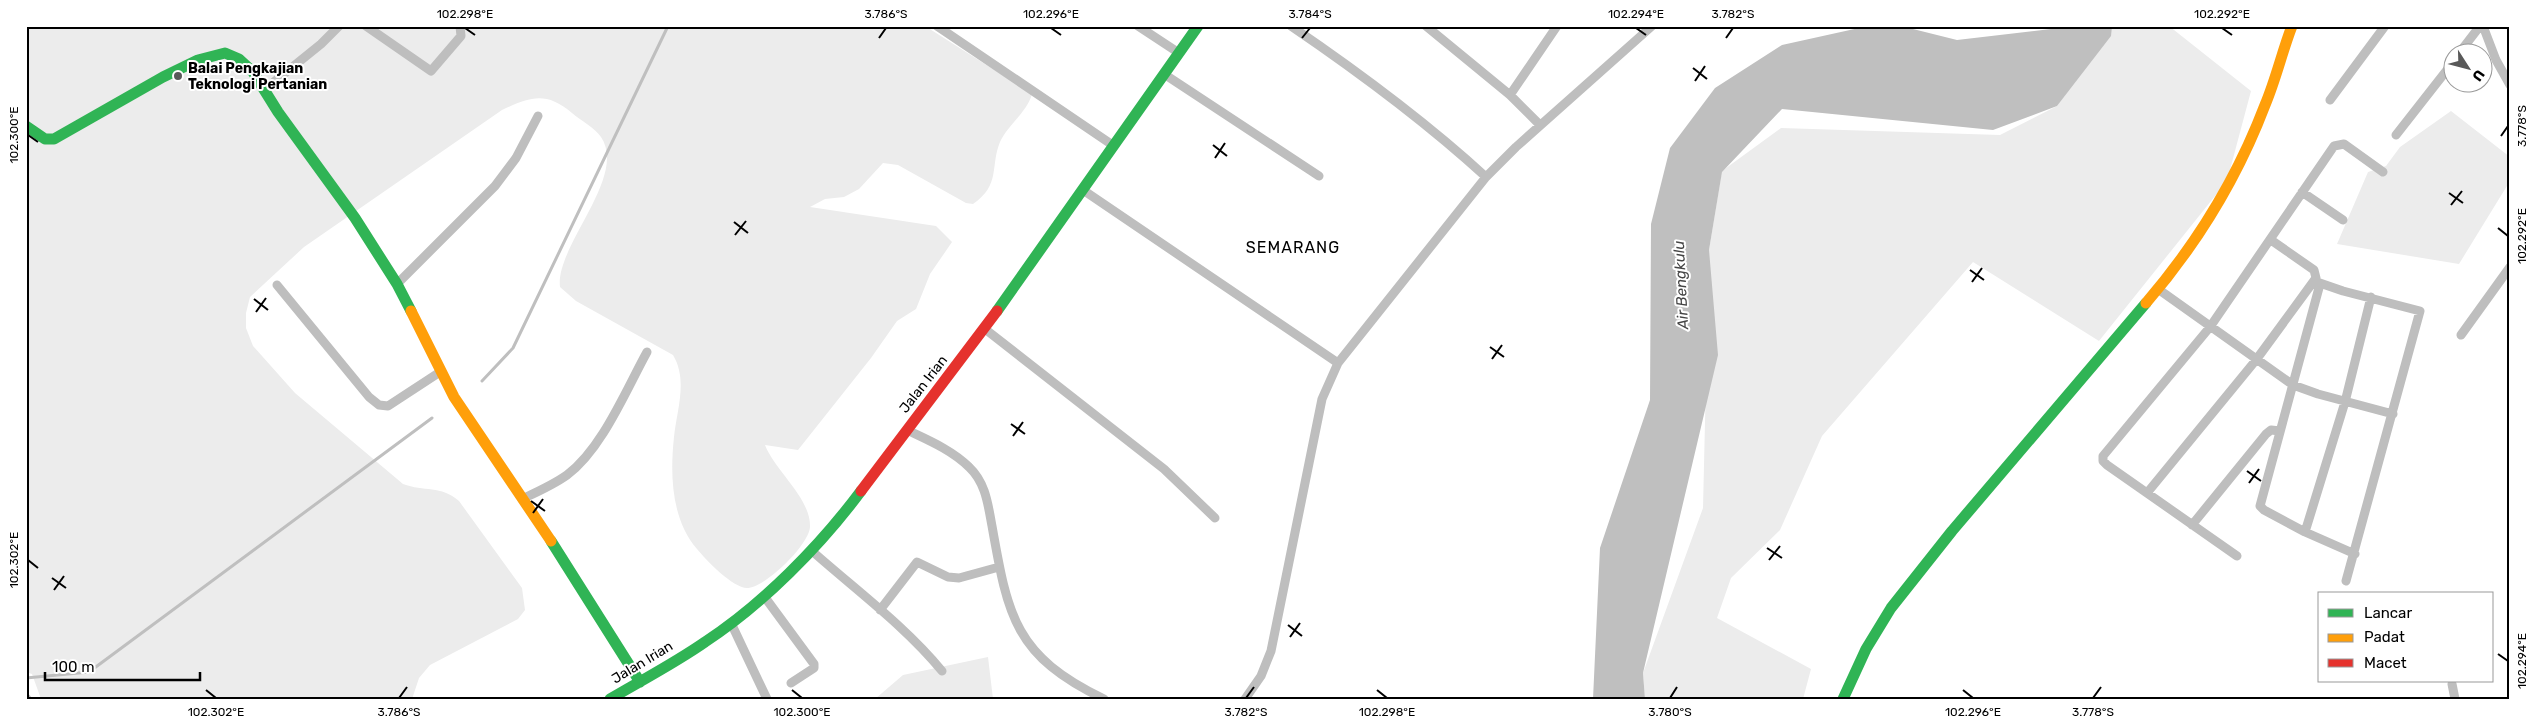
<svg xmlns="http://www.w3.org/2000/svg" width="2536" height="725" font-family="Rubik,sans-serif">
<rect width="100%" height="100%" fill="#fff"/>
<path fill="#ececec" d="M 26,26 L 925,26 L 1032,94 C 1027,112 1008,125 1000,142 C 990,166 1001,185 973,204 L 966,203 L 898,165 L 883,163 L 859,189 L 844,197 L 825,199 L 810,207 L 936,226 L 952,242 L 930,274 L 916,309 L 897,321 L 871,358 L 798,450 L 765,445 C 775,471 811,498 810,527 C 809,545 765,588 747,588 C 733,588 706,560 697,549 C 671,519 670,474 674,437 C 677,409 688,380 673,355 L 576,301 L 560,287 C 555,246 628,177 601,137 C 595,128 580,120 572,113 C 546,91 530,97 502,110 L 304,247 L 250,297 L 246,313 L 246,328 L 253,346 L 295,393 L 403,484 C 424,492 441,485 459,501 L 522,588 L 525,610 L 518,619 L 430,665 L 419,678 L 412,699 L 41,699 L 32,674 L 26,672 Z
M 2113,26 L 2169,26 L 2251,91 L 2227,181 L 2099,341 L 1973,262 L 1822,436 L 1780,530 L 1731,578 L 1717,618 L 1811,669 L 1803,699 L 1645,699 L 1643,673 L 1703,508 L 1709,250 L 1722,171 L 1781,128 L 2000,135 L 2057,106 Z
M 2451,111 L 2510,157 L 2510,181 L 2459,264 L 2337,244 L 2368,172 L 2386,166 L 2400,147 Z
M 988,657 L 993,699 L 875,699 L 903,675 Z"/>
<path fill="#bfbfbf" d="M 1868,26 L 1901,26 L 1957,40 L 2051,29 L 2053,26 L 2112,26 L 2111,36 L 2057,106 L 1993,130 L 1782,109 L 1722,172 L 1709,250 L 1718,355 L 1643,673 L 1645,699 L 1593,699 L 1600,548 L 1650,400 L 1651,224 L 1670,148 L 1715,88 L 1782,45 Z"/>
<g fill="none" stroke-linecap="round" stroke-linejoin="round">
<path stroke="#bfbfbf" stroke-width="3" d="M 482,381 L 513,348 L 668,26
M 26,678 L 89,672 L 432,418"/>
<path stroke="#bebebe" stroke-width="9" d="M 366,26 L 431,71 L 461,36 L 460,26
M 937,26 L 1114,146
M 1138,26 L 1179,53
M 1291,26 C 1360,73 1425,121 1486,177
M 1426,26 L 1510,95 L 1540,125
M 2483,26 L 2496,60 L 2510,85
M 2460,52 L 2480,26
M 1164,74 L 1319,176
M 264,90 L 321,44 L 339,26
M 1510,95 L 1557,26
M 2330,100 L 2385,26
M 2396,135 L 2454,61
M 1083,190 L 1338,363
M 2302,192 L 2343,220
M 2314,281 L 2343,291 L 2420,311 L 2346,581
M 397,284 L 495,186 L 516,158 L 538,116
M 2320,284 L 2260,506 L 2264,510 L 2305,532 L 2355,554
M 277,285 L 369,397 L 379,405 L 388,406 L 440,372
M 2158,289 L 2293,385 L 2318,394 L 2393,414
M 985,329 L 1164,469 L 1215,518
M 2461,335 L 2510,267
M 907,430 C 928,440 952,450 969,467 C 986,483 988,505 992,526 C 1008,617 1015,656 1104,699
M 2147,493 L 2256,360 L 2316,278 L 2314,270 L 2271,240
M 522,499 C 537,492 553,485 567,475 C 602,449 626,390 647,352
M 2192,525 L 2266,434 L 2271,430 L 2280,431
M 2305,532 L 2345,402 L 2371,297
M 812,551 C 856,590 905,626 942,671
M 2237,556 L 2107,465 L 2103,461 L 2103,456 L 2210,327 L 2334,146 L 2344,144 L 2383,172
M 764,596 L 814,664 L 814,668 L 791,683
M 880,610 L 917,562 L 948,577 L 959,578 L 999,567
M 731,623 L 767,699
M 2452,684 L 2455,699
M 26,698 L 27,699
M 1245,699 L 1261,676 L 1271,651 L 1322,399 L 1338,363 L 1486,177 L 1516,147 L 1652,26"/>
<path stroke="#30b455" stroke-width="11" d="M 26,126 L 45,139 L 54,139 L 163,77 L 198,60 L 225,53 L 239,59 L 253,72 L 278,112 L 355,218 L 397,284 L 411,311
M 997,311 L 1198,26
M 551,541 L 640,682
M 610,699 C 642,680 675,663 705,642 C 763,604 820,546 861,491
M 1843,699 L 1866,649 L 1891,608 L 1952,531 L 2146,303"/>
<path stroke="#ff9f0a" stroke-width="11" d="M 2146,303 C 2196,245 2238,176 2265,105 C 2276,79 2282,52 2292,26
M 411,311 L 454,397 L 551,541"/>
<path stroke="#e5322d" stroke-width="11" d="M 861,491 L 997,311"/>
</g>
<path fill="none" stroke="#000" stroke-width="2" d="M 465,28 L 475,35M 1051,28 L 1061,35M 1636,28 L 1646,35M 2222,28 L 2232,35M 879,38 L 886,28M 1302,38 L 1310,28M 1726,38 L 1733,28M 1693,68 L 1707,79M 1695,81 L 1705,66M 28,135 L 38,142M 2501,136 L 2508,126M 1213,145 L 1227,156M 1215,158 L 1225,143M 2449,193 L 2463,203M 2451,205 L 2462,191M 734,222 L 748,233M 2498,228 L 2508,236M 735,235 L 746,221M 1970,270 L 1984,280M 1972,282 L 1982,268M 254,299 L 268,310M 256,312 L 266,298M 1490,347 L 1504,357M 1492,359 L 1502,345M 1011,424 L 1025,434M 1013,436 L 1023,422M 2247,471 L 2261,481M 2249,483 L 2259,469M 531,501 L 545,511M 533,513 L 543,499M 1767,548 L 1782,558M 28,560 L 38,568M 1769,560 L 1780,546M 52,578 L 66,588M 54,590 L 64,576M 1288,625 L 1302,636M 1290,637 L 1300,623M 2498,654 L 2508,661M 206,690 L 216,698M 792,690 L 802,698M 1377,690 L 1387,698M 1963,690 L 1973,698M 399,698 L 407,687M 1246,698 L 1254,687M 1670,698 L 1677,687M 2093,698 L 2101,687"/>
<circle fill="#595959" stroke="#fff" stroke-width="2" cx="178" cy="76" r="5"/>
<g text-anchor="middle" stroke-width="4" stroke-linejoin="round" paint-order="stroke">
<g font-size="14" font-weight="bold" fill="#000" stroke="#fff" text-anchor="start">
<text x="188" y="73">Balai Pengkajian<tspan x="188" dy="16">Teknologi Pertanian</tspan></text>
</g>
<g font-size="14" fill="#000" stroke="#fff">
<text transform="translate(923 384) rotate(-52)" y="5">Jalan Irian</text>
<text transform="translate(642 662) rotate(-31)" y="5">Jalan Irian</text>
</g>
<g font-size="15" font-style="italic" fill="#444" stroke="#fff">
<text transform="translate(1681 285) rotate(-93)" y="5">Air Bengkulu</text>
</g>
<g font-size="16" letter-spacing="1" fill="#000" stroke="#fff">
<text x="1293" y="253">SEMARANG</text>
</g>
</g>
<rect width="2536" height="725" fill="none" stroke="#ffffff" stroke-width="55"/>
<rect x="2318" y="592" width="175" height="90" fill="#ffffff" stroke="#999999"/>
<rect x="2328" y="609" width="25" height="8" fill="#30b455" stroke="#999999"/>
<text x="2364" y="618" font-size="15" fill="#000000">Lancar</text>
<rect x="2328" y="634" width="25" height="8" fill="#ff9f0a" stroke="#999999"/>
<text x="2364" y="642" font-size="15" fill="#000000">Padat</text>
<rect x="2328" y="659" width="25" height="8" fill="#e5322d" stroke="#999999"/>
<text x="2364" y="668" font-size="15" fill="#000000">Macet</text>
<g transform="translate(2468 68) rotate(126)"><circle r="24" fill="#ffffff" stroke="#999999"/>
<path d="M0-4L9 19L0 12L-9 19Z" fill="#595959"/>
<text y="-8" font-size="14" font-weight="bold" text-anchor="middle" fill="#000000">U</text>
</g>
<path d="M45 672v8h155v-8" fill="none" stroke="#000000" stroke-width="2.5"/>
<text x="52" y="672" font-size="15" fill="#000000" stroke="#ffffff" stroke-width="4" paint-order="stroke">100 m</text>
<rect x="28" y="28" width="2480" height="670" fill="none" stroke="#000" stroke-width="2"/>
<g font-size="12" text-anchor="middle" fill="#000">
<text x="465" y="18">102.298°E</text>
<text x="886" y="18">3.786°S</text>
<text x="1051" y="18">102.296°E</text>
<text x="1310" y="18">3.784°S</text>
<text x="1636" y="18">102.294°E</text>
<text x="1733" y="18">3.782°S</text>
<text x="2222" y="18">102.292°E</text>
<text transform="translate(2522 126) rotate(-90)" y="4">3.778°S</text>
<text transform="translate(14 135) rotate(-90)" y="4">102.300°E</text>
<text transform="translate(2522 236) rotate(-90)" y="4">102.292°E</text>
<text transform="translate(14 560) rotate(-90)" y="4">102.302°E</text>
<text transform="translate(2522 661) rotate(-90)" y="4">102.294°E</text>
<text x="216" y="716">102.302°E</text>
<text x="399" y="716">3.786°S</text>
<text x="802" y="716">102.300°E</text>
<text x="1246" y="716">3.782°S</text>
<text x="1387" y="716">102.298°E</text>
<text x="1670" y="716">3.780°S</text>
<text x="1973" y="716">102.296°E</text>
<text x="2093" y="716">3.778°S</text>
</g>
</svg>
